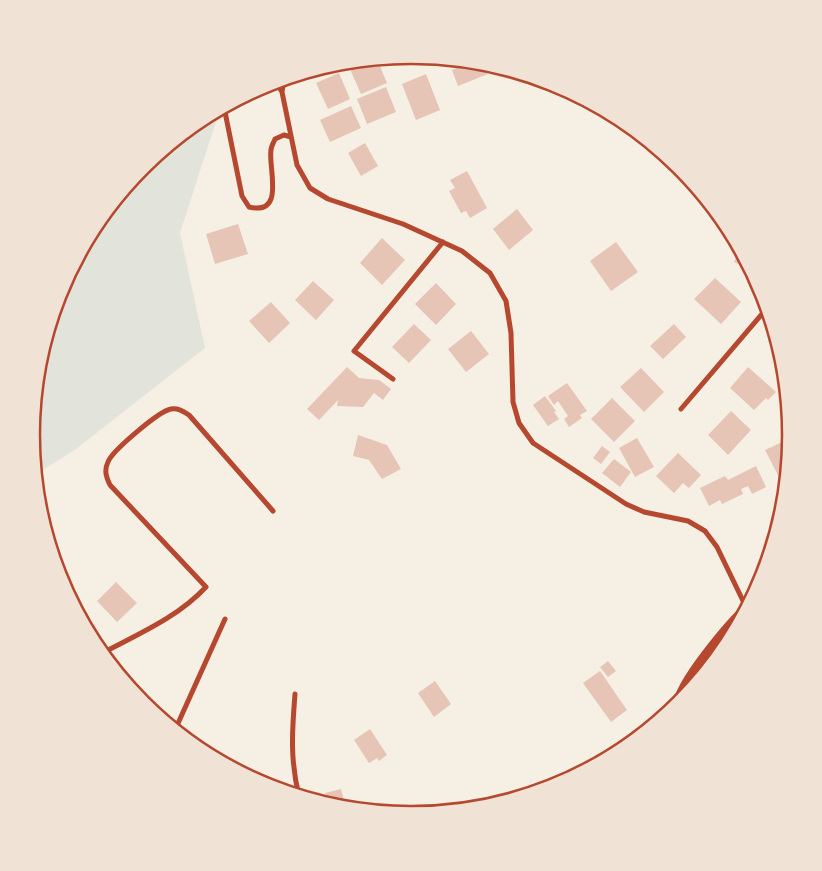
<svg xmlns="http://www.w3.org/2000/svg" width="822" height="871" font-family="Ubuntu,sans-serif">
<rect width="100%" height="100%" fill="#f6efe4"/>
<path fill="#e2e4dc" d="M 220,109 L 180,233 L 205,348 L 76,449 L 35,475 L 31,436 L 39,361 L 60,290 L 95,224 L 143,167 L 200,120 Z"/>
<path fill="#e6c5b7" d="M 377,59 L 387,83 L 361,94 L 349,67 L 365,60 Z
M 454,60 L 483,63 L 488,74 L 458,86 L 452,70 L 457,68 Z
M 339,73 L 350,99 L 328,109 L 316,83 Z
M 426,74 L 440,110 L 416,120 L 402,84 Z
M 542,80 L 557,85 L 558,86 L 553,91 Z
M 386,87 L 396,112 L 367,124 L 357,99 Z
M 351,106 L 361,128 L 330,142 L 320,120 Z
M 365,143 L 378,166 L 361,176 L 348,153 Z
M 467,171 L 487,208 L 470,218 L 466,211 L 461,213 L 449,191 L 455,188 L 450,180 Z
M 517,209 L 533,230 L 509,250 L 493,229 Z
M 238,224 L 248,254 L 215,264 L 206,234 Z
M 382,238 L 405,260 L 382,285 L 360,263 Z
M 616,242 L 638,272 L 611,291 L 590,261 Z
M 740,249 L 750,268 L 751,270 L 734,262 Z
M 715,278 L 741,302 L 721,324 L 694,299 Z
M 313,281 L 334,300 L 316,320 L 295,300 Z
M 436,283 L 456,304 L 436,325 L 415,304 Z
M 271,302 L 290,323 L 269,343 L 249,321 Z
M 414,324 L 431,340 L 409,363 L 392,347 Z
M 674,324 L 686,337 L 663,359 L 650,346 Z
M 471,331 L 489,354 L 466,372 L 448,349 Z
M 784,363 L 785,381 L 775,373 Z
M 347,367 L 359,378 L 379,380 L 391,389 L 383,400 L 374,393 L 363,407 L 337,406 L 338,400 L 319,420 L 307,409 Z
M 748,367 L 776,392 L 768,400 L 766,398 L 754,410 L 730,388 Z
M 641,368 L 664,392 L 644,412 L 620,387 Z
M 567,383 L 587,411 L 580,415 L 582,418 L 569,427 L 564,419 L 568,416 L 558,401 L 554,405 L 548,396 Z
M 545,396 L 556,411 L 554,412 L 559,419 L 548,426 L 533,405 Z
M 612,398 L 635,421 L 614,442 L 591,419 Z
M 731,411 L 751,430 L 728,455 L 708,435 Z
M 358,435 L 387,445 L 401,469 L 382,479 L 369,460 L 353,456 Z
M 637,438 L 654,467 L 635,477 L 619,448 Z
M 791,438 L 787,475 L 780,479 L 765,450 Z
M 602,446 L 610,452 L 601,464 L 593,458 Z
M 678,453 L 701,475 L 689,488 L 683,483 L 674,493 L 656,476 Z
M 614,459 L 631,472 L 620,487 L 602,473 Z
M 756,466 L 766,487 L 752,494 L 748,486 L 741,489 L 743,494 L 722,504 L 720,500 L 709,506 L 700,488 L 725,476 L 728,480 Z
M 116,582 L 137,603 L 117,622 L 97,601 Z
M 608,661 L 616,671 L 608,677 L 600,667 Z
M 600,671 L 627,710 L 611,722 L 583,683 Z
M 435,681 L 451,704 L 434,717 L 418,693 Z
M 370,729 L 387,755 L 379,761 L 377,758 L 369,763 L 354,740 Z
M 341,789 L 345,805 L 335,808 L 328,805 L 325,793 Z"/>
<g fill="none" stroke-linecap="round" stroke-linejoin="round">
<path stroke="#b5482f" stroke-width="5" d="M 395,57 L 398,61
M 284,79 L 282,92 L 297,165 L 310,188 L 328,199 L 403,224 L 462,251 L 490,273 L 506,301 L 511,333 L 513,402 L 519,423 L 533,443 L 626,504 L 644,512 L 688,521 L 705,531 L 717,547 L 746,607
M 276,82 L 282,92
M 224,107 L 242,196 L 249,207 C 286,216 268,168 271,150 C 271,146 274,142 275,139 L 284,135 L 291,137
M 393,379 L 354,351 L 443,242
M 681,409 L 767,308
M 101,654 C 138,634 177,618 206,587 L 110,485 C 106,477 104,470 108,462 C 112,451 159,411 171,409 C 178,408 183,411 189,415 L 273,511
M 295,694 C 292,731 290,760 299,796
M 175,730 L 225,619"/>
<path stroke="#b5482f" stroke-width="9" d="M 677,706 C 678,683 731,621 749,605"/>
</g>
<path d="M0 0H822V871H0ZM40 435a371 371 0 1 1 742 0a371 371 0 1 1-742 0Z" fill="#f1e2d6" fill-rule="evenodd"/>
<path fill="none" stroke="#b5482f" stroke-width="2.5" d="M40 435a371 371 0 1 1 742 0a371 371 0 1 1-742 0Z"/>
</svg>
